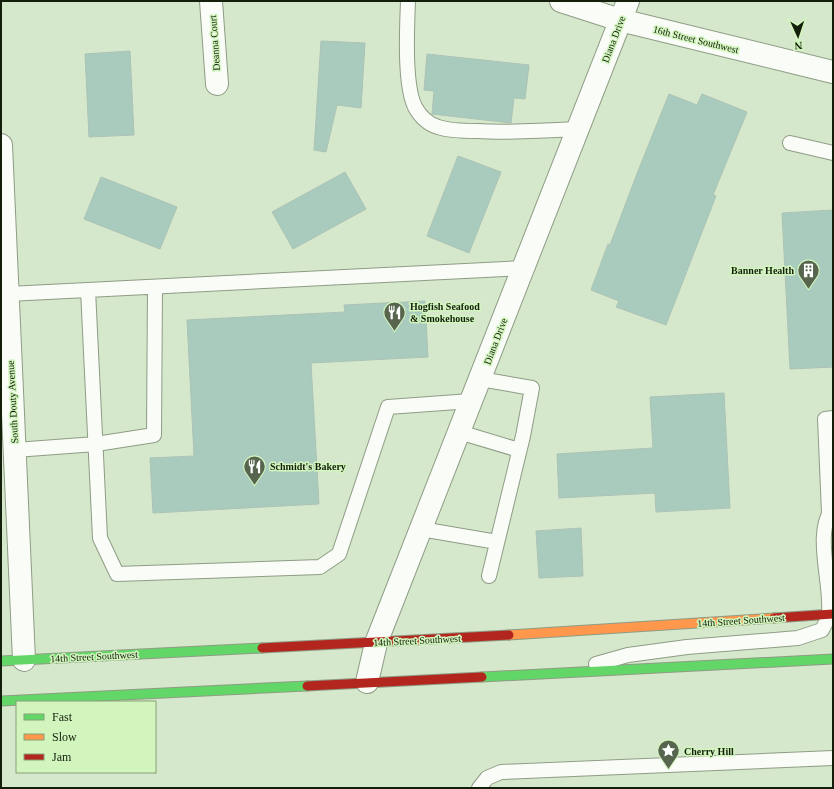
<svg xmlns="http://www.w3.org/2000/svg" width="834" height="789" font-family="Georgia,serif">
<rect width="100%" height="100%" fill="#d6e8cb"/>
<path fill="#a9cbbe" stroke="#abc3b6" d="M 321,41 L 365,43 L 361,108 L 337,105 L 326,152 L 314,150 Z
M 130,51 L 134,135 L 89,137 L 85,54 Z
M 427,54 L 529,65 L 525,99 L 514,98 L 511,123 L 432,114 L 434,91 L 424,90 Z
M 669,94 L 697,105 L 702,94 L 747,112 L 713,195 L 716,196 L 666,325 L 616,307 L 619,301 L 591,290 L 608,244 L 610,245 L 638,171 Z
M 458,156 L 501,172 L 469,253 L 427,236 Z
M 345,172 L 366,209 L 293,249 L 272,212 Z
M 101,177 L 177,207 L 160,249 L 84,219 Z
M 833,210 L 833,367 L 790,369 L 782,213 Z
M 425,301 L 428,357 L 311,363 L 319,504 L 153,513 L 150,458 L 194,456 L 187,320 L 345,312 L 344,305 Z
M 724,393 L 730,508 L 656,512 L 655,493 L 559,498 L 557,454 L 653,448 L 650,397 Z
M 581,528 L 583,576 L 539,578 L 536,531 Z"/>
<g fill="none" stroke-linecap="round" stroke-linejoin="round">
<defs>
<path id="lane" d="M 408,1 C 407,27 404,85 415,107 C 420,116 428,124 438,127 C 450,131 464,131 477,131 C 511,133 544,131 578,129
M 790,143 L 833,153
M 88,290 L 100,538 L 117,574 L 320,567 L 339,554 L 388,407 L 471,401
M 8,294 L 523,268
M 480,379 L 532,388 L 523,436 L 489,576
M 459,432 L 519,450
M 15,450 L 96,444 L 154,435 L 155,287
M 829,513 L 825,419 L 833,418
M 421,529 L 497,542
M 596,664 L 628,655 L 687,647 L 798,638 L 822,630 C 824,625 829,619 829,613 C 832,583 813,532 833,508
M 479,788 L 487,778 L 501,772 L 833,758"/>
<path id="street" d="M 211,1 L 217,84
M 561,1 L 620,20 L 833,72
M 1,145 L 24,660
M 367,682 L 376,643 L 628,1"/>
<path id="fast" d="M 1,661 L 262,648
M 482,677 L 833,659
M 1,701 L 307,686"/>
<path id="slow" d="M 509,635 L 774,618"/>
<path id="jam" d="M 774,618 L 833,614
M 262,648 L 509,635
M 307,686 L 482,677"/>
</defs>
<use href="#lane" stroke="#8e9c85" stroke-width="16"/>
<use href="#street" stroke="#8e9c85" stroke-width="24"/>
<use href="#fast" stroke="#8e9c85" stroke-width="11"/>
<use href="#slow" stroke="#8e9c85" stroke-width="11"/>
<use href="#jam" stroke="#8e9c85" stroke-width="11"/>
<use href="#lane" stroke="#f9fcf7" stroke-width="14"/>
<use href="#street" stroke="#f9fcf7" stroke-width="22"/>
<use href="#fast" stroke="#63d668" stroke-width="9"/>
<use href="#slow" stroke="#ff974d" stroke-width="9"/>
<use href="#jam" stroke="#b3261e" stroke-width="9"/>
</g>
<defs>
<symbol id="building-pin" viewBox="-11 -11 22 30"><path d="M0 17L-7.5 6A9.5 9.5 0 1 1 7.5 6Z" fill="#57654e" stroke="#d2f5be"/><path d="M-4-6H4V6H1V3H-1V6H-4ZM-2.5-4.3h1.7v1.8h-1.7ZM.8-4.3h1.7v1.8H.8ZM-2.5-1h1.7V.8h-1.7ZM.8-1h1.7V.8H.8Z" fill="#fff"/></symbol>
<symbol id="restaurant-pin" viewBox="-11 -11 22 30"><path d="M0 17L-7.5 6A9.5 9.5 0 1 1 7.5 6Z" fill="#57654e" stroke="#d2f5be"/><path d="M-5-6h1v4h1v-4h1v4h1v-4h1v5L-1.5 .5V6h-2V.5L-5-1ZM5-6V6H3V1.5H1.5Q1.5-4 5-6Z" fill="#fff"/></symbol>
<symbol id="sight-pin" viewBox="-11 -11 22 30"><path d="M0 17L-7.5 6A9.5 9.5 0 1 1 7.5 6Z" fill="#57654e" stroke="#d2f5be"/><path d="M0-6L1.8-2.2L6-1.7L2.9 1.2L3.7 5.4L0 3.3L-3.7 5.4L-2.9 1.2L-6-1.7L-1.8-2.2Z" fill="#fff"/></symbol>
</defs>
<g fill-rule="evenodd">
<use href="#building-pin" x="796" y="258" width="25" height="34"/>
<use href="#restaurant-pin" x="382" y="300" width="25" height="34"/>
<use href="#restaurant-pin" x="242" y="454" width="25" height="34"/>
<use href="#sight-pin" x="656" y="738" width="25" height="34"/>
</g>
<g text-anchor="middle" stroke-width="3" stroke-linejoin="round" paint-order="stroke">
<g font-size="10" fill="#131f0b" stroke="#d2f5be">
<text transform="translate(613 39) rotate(-69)" y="4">Diana Drive</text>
<text transform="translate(696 39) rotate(14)" y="4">16th Street Southwest</text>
<text transform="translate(214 43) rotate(-94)" y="4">Deanna Court</text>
<text transform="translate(495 341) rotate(-69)" y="4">Diana Drive</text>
<text transform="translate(12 402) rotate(-93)" y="4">South Douty Avenue</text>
<text transform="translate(741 620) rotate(-4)" y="4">14th Street Southwest</text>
<text transform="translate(417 640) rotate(-3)" y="4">14th Street Southwest</text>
<text transform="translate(94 656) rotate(-3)" y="4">14th Street Southwest</text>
</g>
<g font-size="10" font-weight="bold" fill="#131f0b" stroke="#d2f5be" text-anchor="start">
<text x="794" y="274" text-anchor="end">Banner Health</text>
<text x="410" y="310">Hogfish Seafood<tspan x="410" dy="12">&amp; Smokehouse</tspan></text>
<text x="270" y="470">Schmidt's Bakery</text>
<text x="684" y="755">Cherry Hill</text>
</g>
</g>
<rect width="834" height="789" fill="none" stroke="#131f0b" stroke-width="4"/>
<rect x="16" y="701" width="140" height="72" fill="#d2f5be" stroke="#869f76"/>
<rect x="24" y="714" width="20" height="6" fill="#63d668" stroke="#869f76"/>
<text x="52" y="721" font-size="12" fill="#131f0b">Fast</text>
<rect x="24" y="734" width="20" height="6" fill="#ff974d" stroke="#869f76"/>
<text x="52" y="741" font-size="12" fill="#131f0b">Slow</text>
<rect x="24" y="754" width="20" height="6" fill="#b3261e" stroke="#869f76"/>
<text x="52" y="761" font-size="12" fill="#131f0b">Jam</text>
<g transform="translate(798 36) rotate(177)" stroke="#d2f5be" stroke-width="3" paint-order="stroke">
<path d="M0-3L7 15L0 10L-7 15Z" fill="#131f0b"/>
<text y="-6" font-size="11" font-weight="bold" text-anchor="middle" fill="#131f0b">N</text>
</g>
</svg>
